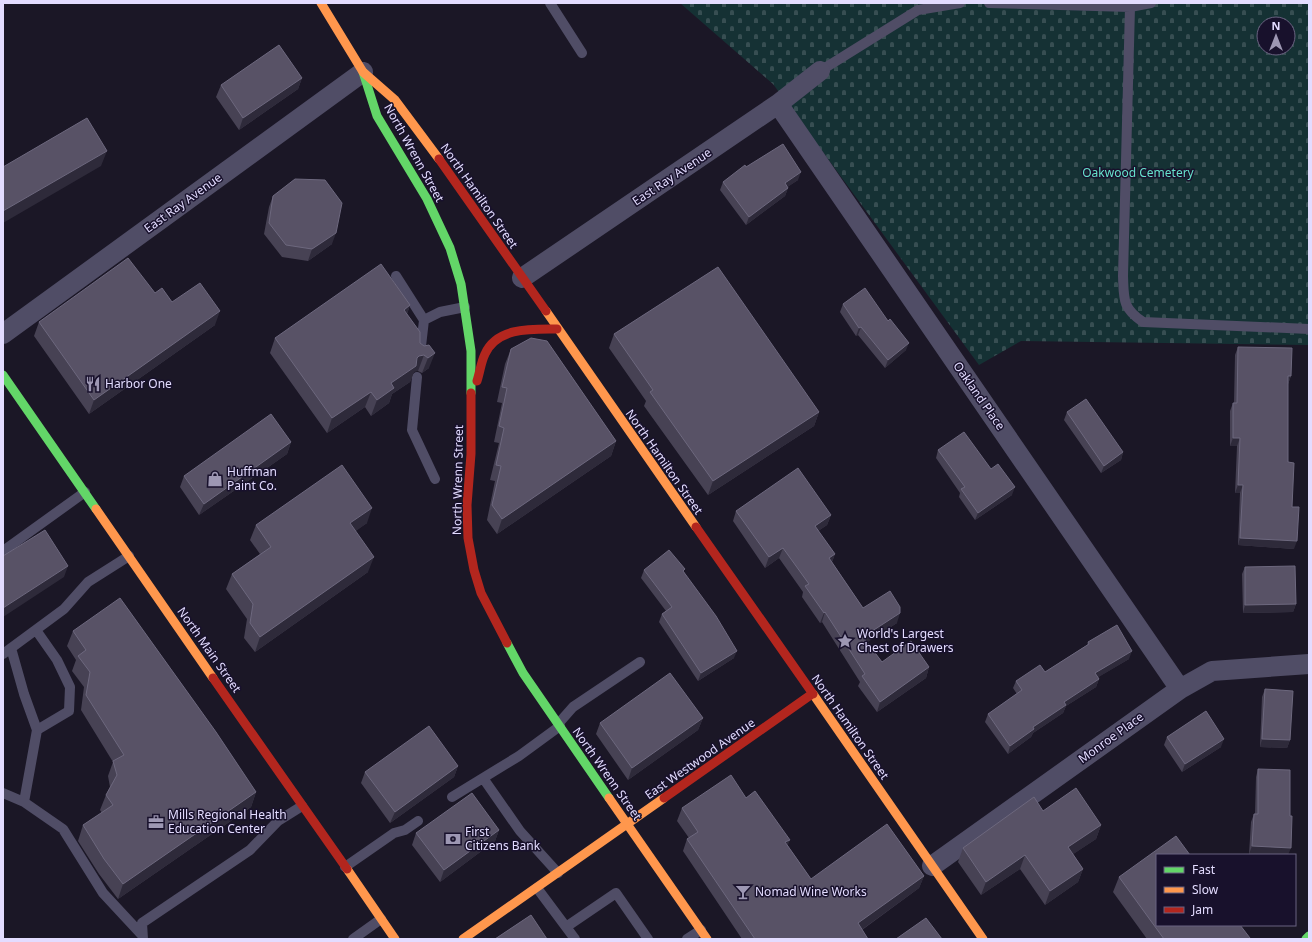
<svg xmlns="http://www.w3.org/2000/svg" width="1312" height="942" font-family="'Noto Sans',sans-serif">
<defs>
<pattern id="cemetery-stones" width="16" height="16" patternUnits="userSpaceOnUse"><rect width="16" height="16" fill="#153134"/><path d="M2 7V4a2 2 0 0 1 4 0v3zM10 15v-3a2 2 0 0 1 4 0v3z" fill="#374e52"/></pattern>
</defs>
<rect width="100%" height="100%" fill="#1b1726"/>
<path fill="url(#cemetery-stones)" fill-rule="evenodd" d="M 680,3 L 1309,3 L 1309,345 L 1021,341 L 979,365 L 773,84 ZM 1264,24 L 1288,24 L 1288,48 L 1264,48 Z"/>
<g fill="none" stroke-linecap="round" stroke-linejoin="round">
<path stroke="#504d66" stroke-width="10" d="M 550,3 L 582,53
M 989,3 L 1130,7 L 1151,3
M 1130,7 L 1123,276 C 1124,299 1122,308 1143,322 L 1309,329
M 820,71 L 918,10 L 960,3
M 396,276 L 424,320
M 420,355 L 424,320 L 440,312 L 465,307
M 417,377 L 412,430 L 435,479
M 3,551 L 85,492
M 36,630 L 57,660 L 70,687 L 69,711 L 37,730
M 11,648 L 24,694 L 37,730 L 24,802
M 3,654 L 64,609 L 88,582 L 129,556
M 558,724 L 573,707 L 640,662
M 483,778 L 520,831 L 558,873
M 3,793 L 24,802 L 63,829 L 103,893 L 142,935
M 452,797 L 519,756 L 560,726
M 345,867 L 394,833 L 405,830 L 418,821
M 537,888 L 575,939
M 566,927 L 616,893 L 648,939
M 143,939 L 142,923 L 250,850 L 278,821 L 302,806
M 353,939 L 381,919
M 687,939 L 701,930"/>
<path stroke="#504d66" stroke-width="20" d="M 778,104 L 1180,689
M 522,278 L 778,104 L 820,71
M 3,334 L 363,72
M 932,866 L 1180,689 L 1212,671 L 1309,664"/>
<path stroke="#63d668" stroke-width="9" d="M 363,72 L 377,116 L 427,199 L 450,248 L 461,284 L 471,351 L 471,393
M 3,375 L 96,509
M 507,643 L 523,673 L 609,798
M 1306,939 L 1309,936"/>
<path stroke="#ff974d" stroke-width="9" d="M 321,3 L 363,72 L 395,100 L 439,159
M 546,311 L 696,527
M 96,509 L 213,678
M 813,694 L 983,939
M 609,798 L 707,939
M 347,869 L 395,939
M 463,939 L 664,798"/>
<path stroke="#b3261e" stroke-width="9" d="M 439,159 L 546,311
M 477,381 C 480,372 481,362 485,354 C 497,327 532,329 557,329
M 471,393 L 471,454 L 467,505 L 468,538 L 474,570 L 481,593 L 507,643
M 696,527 L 813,694
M 213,678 L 347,869
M 664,798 L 812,694"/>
</g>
<path fill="#474254" d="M 302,78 L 298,89 L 239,130 L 216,97 L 221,85 Z
M 746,167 L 798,180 L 787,187 L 788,188 L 785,196 L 746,225 L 720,190 L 723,182 Z
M 273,196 L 332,244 L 308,261 L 282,257 L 264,234 L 269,207 Z
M 155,293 L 215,325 L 89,414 L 34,336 L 39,322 Z
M 843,304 L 888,321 L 906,350 L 885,368 L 858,335 L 856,336 L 840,312 Z
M 410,305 L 407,314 L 420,343 L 424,346 L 429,345 L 429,368 L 422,373 L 418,371 L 414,371 L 410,382 L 392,394 L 389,403 L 371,416 L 365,407 L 327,433 L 270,353 L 275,338 Z
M 614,334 L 819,412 L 814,426 L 708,495 L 644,406 L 646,401 L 609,348 Z
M 1238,347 L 1291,376 L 1288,384 L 1288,462 L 1292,507 L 1294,549 L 1238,545 L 1240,493 L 1235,493 L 1237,446 L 1230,446 L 1230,411 L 1233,403 L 1234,403 L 1235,355 Z
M 511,349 L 616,441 L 611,456 L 497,534 L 487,520 L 495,481 L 490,480 L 499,443 L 494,442 L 502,403 L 497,402 L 505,364 Z
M 1067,412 L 1123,452 L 1121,460 L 1101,473 L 1064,420 Z
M 291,442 L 287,454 L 199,515 L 180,487 L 184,476 Z
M 938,450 L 991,469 L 1012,495 L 975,520 L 959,497 L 960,493 L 936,458 Z
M 736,511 L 831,515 L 827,525 L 818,531 L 835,554 L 832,562 L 863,608 L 897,623 L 867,642 L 882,662 L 929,667 L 926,678 L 877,712 L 858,686 L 860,682 L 822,622 L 820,623 L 802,597 L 803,592 L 779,558 L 765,568 L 733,521 Z
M 367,523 L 355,531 L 368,572 L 255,652 L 244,638 L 247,619 L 226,589 L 232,574 L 260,554 L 250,540 L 256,525 Z
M 1245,567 L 1296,604 L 1293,612 L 1243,613 L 1242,574 Z
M 644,570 L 684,572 L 734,658 L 698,681 L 659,622 L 662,614 L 666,611 L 641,578 Z
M 73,631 L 256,792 L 251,807 L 118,899 L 99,874 L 78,841 L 83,825 L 102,813 L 100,810 L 106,795 L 110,787 L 108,776 L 113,762 L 81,710 L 84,687 L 72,671 L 76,660 L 67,646 Z
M 1088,642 L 1129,659 L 1098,677 L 1099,679 L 1096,687 L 1066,706 L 1063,713 L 1033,733 L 1031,737 L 1008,754 L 985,722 L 988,714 L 1017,694 L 1013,688 L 1016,681 L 1045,672 L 1087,645 Z
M 1265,689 L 1290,740 L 1287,748 L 1260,747 L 1262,697 Z
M 703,718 L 698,730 L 628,780 L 596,734 L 600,723 Z
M 1167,737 L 1221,747 L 1182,772 L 1164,745 Z
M 458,766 L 454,777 L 390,823 L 361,783 L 365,772 Z
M 1258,769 L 1288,855 L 1249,854 L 1251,822 L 1254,814 L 1255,814 L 1256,777 Z
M 746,798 L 788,846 L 811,879 L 924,876 L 919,888 L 862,930 L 868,939 L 742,939 L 683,851 L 687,839 L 689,838 L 677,821 L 682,808 Z
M 1043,811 L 1101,825 L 1096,839 L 1073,854 L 1083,869 L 1078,882 L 1045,905 L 1020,869 L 981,895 L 958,862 L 963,848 Z
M 499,830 L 495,841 L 440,882 L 412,845 L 416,833 Z
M 1119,877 L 1250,939 L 1147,939 L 1113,892 Z"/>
<path fill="#2e2a3a" d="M 302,78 L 298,89 L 239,130 L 243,118 Z
M 107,151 L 101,166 L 3,223 L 3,211 Z
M 801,172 L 798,180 L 782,191 L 785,183 Z
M 788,188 L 785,196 L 746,225 L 749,217 Z
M 336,233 L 332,244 L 308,261 L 312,249 Z
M 410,305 L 405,320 L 404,310 Z
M 220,311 L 215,325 L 89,414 L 94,400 Z
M 861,327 L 858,335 L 856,336 L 859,328 Z
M 909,343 L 906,350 L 885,368 L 888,360 Z
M 435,353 L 429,368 L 422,373 L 428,358 Z
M 424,355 L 418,371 L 414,372 L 410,382 L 392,394 L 389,403 L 371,416 L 377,400 L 391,383 L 419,356 Z
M 1288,376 L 1291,376 L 1288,384 L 1285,384 Z
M 371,392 L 365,407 L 327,433 L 332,418 Z
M 819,412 L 814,426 L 708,495 L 713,481 Z
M 1233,438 L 1240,438 L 1237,446 L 1230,446 Z
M 616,441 L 611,456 L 497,534 L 502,519 Z
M 291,442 L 287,454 L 199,515 L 204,504 Z
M 1123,452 L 1121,460 L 1101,473 L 1104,466 Z
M 1238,485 L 1243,485 L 1240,493 L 1235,493 Z
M 1015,487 L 1012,495 L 975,520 L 978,513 Z
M 372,508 L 367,523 L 345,539 L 350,523 Z
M 831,515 L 827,525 L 811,536 L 815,526 Z
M 1240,538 L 1297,541 L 1294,549 L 1238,545 Z
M 783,548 L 779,558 L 765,568 L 769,557 Z
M 835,554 L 831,564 L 829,558 Z
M 374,557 L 368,572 L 255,652 L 260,637 Z
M 68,566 L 64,577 L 3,617 L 3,608 Z
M 1296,604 L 1293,612 L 1243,613 L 1245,605 Z
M 825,612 L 822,622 L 820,623 L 824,613 Z
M 900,613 L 897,623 L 860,647 L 863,637 Z
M 737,651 L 734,658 L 698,681 L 701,673 Z
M 1132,651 L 1129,659 L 1092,681 L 1095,673 Z
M 929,667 L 926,678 L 877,712 L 880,702 Z
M 1099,679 L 1096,687 L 1066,706 L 1063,713 L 1033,733 L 1031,737 L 1008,754 L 1010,746 L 1064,702 Z
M 703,718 L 698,730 L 628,780 L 632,768 Z
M 1224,739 L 1221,747 L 1182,772 L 1185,764 Z
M 1262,739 L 1290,740 L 1287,748 L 1260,747 Z
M 458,766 L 454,777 L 390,823 L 395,812 Z
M 256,792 L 251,807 L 118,899 L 123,884 Z
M 1101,825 L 1096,839 L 1063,861 L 1068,847 Z
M 499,830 L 495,841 L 440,882 L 444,870 Z
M 790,840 L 785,852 L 785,842 Z
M 1252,846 L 1291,848 L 1288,855 L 1249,854 Z
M 1025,855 L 1020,869 L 981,895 L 986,882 Z
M 1083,869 L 1078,882 L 1045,905 L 1050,891 Z
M 924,876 L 919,888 L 853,936 L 858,923 Z"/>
<path fill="#585266" stroke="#6d687e" d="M 279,45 L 302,78 L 243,118 L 221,85 Z
M 87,118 L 107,151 L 3,211 L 3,167 Z
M 783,144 L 801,172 L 785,183 L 788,188 L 749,217 L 723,182 L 745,165 L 746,167 Z
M 295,179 L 325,180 L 342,203 L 336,233 L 312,249 L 286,245 L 269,223 L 273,196 Z
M 128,258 L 155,293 L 162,288 L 172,302 L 200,283 L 220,311 L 94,400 L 39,322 Z
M 381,264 L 410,305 L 404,310 L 420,332 L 420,343 L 424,346 L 429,345 L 435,353 L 428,358 L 424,355 L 419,356 L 417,358 L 416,366 L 391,383 L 394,388 L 377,400 L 371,392 L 332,418 L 275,338 Z
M 718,267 L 819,412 L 713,481 L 650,392 L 653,390 L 614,334 Z
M 865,288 L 888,321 L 890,319 L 909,343 L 888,360 L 861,327 L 859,328 L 843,304 Z
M 531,338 L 547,341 L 616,441 L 502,519 L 492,505 L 501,466 L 496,465 L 504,428 L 499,426 L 507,388 L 502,387 L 511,349 Z
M 1238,347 L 1292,348 L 1291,376 L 1288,376 L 1288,462 L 1294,463 L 1292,507 L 1299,507 L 1297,541 L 1240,538 L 1243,485 L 1238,485 L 1240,438 L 1233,438 L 1233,403 L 1237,403 Z
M 1086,399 L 1123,452 L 1104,466 L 1067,412 Z
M 271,414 L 291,442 L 204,504 L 184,476 Z
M 964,432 L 991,469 L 998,464 L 1015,487 L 978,513 L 961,489 L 965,487 L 938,450 Z
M 342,465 L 372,508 L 350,523 L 374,557 L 260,637 L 250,623 L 253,604 L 232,574 L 271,547 L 256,525 Z
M 798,468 L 831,515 L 815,526 L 835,554 L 829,558 L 863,608 L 890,591 L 900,607 L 900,613 L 863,637 L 882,662 L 911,641 L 929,667 L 880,702 L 862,676 L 865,674 L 825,612 L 824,613 L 805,586 L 809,584 L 783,548 L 769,557 L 736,511 Z
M 45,530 L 68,566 L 3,608 L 3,556 Z
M 669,550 L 685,569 L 683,571 L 716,616 L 737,651 L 701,673 L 662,614 L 672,607 L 644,570 Z
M 1295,566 L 1296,604 L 1245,605 L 1245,567 Z
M 120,598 L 216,732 L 256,792 L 123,884 L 104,859 L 83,825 L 113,805 L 106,795 L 117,775 L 113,761 L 124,755 L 86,695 L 90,672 L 78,656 L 86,650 L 73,631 Z
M 1117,625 L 1132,651 L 1095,673 L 1099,679 L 1064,702 L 1066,705 L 1033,727 L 1034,729 L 1010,746 L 988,714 L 1022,690 L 1016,681 L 1040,665 L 1045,672 L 1089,644 L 1088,642 Z
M 670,673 L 703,718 L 632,768 L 600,723 Z
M 1265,689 L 1293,691 L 1290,740 L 1262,739 Z
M 1206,711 L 1224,739 L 1185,764 L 1167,737 Z
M 429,726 L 458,766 L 395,812 L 365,772 Z
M 1258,769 L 1290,770 L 1290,816 L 1292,816 L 1291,848 L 1252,846 L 1254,814 L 1258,814 Z
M 731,775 L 746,798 L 755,791 L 790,840 L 785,842 L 811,879 L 887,824 L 924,876 L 858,923 L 868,939 L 755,939 L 687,839 L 698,832 L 682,808 Z
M 1076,788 L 1101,825 L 1068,847 L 1083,869 L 1050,891 L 1025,855 L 986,882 L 963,848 L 1034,797 L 1043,811 Z
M 472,793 L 499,830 L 444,870 L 416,833 Z
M 1176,836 L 1190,855 L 1157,855 L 1157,925 L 1240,925 L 1250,938 L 1249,939 L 1164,939 L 1119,877 Z
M 531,915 L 547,939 L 495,939 Z
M 926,918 L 942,939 L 896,939 Z"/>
<defs>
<symbol id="restaurant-bare" viewBox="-9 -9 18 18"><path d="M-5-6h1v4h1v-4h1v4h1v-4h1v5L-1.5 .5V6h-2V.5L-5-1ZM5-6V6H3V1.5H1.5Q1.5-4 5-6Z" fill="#9d97b3" stroke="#18112c" stroke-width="2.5" paint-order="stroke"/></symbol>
<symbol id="shop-bare" viewBox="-9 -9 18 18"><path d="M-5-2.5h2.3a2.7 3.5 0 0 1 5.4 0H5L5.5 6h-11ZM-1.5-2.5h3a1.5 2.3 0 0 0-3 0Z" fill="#9d97b3" stroke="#18112c" stroke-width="2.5" paint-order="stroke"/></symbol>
<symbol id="sight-bare" viewBox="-9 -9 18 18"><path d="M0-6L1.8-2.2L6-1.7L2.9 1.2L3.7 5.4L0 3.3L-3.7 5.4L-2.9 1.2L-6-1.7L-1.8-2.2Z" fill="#9d97b3" stroke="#18112c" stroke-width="2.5" paint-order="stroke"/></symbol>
<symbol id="office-bare" viewBox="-9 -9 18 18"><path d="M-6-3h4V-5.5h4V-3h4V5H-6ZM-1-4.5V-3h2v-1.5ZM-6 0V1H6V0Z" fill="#9d97b3" stroke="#18112c" stroke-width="2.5" paint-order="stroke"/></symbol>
<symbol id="bank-bare" viewBox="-9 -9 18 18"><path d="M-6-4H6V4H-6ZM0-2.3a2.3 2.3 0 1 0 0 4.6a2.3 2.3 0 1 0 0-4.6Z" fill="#9d97b3" stroke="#18112c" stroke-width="2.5" paint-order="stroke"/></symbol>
<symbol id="bar-bare" viewBox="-9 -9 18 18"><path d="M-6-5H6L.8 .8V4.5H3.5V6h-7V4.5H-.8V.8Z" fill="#9d97b3" stroke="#18112c" stroke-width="2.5" paint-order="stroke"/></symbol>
</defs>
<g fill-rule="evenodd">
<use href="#restaurant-bare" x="82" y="373" width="22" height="22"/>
<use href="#shop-bare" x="204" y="468" width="22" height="22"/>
<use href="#sight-bare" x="834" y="630" width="22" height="22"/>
<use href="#office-bare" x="145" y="811" width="22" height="22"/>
<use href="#bank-bare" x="442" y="828" width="22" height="22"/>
<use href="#bar-bare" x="732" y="881" width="22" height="22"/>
</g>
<g text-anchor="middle" stroke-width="3" stroke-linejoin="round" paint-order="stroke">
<g font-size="12" fill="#e3dcff" stroke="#18112c">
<text transform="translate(414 153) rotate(61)" y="4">North Wrenn Street</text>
<text transform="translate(672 177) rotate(-34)" y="4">East Ray Avenue</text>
<text transform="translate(479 196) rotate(55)" y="4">North Hamilton Street</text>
<text transform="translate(183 203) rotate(-36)" y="4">East Ray Avenue</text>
<text transform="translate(979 396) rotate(55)" y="4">Oakland Place</text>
<text transform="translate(664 462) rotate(55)" y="4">North Hamilton Street</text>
<text transform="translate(458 480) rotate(-89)" y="4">North Wrenn Street</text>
<text transform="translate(209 650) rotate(55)" y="4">North Main Street</text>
<text transform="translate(850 727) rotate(55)" y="4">North Hamilton Street</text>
<text transform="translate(1111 738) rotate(-36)" y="4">Monroe Place</text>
<text transform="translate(700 759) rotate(-35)" y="4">East Westwood Avenue</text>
<text transform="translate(607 774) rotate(55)" y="4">North Wrenn Street</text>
</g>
<g font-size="12" fill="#66e2cc" stroke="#18112c">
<text x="1138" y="177">Oakwood Cemetery</text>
</g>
<g font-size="12" fill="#e3dcff" stroke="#18112c" text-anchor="start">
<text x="105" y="388">Harbor One</text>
<text x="227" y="476">Huffman<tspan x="227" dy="14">Paint Co.</tspan></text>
<text x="857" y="638">World's Largest<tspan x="857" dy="14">Chest of Drawers</tspan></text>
<text x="168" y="819">Mills Regional Health<tspan x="168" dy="14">Education Center</tspan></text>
<text x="465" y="836">First<tspan x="465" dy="14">Citizens Bank</tspan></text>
<text x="755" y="896">Nomad Wine Works</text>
</g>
</g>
<rect width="1312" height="942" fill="none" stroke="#e3dcff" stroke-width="8"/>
<rect x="1156" y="854" width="140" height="72" fill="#18112c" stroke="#696280"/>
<rect x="1164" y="867" width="20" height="6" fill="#63d668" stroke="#696280"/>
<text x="1192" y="874" font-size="12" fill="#e3dcff">Fast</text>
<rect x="1164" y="887" width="20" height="6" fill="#ff974d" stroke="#696280"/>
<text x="1192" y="894" font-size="12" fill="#e3dcff">Slow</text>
<rect x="1164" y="907" width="20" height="6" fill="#b3261e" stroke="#696280"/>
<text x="1192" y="914" font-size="12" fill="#e3dcff">Jam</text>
<g transform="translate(1276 36)"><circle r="19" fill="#18112c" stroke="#696280"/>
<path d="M0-3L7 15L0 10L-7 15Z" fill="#9d97b3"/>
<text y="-6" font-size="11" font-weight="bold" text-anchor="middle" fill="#e3dcff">N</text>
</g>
</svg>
